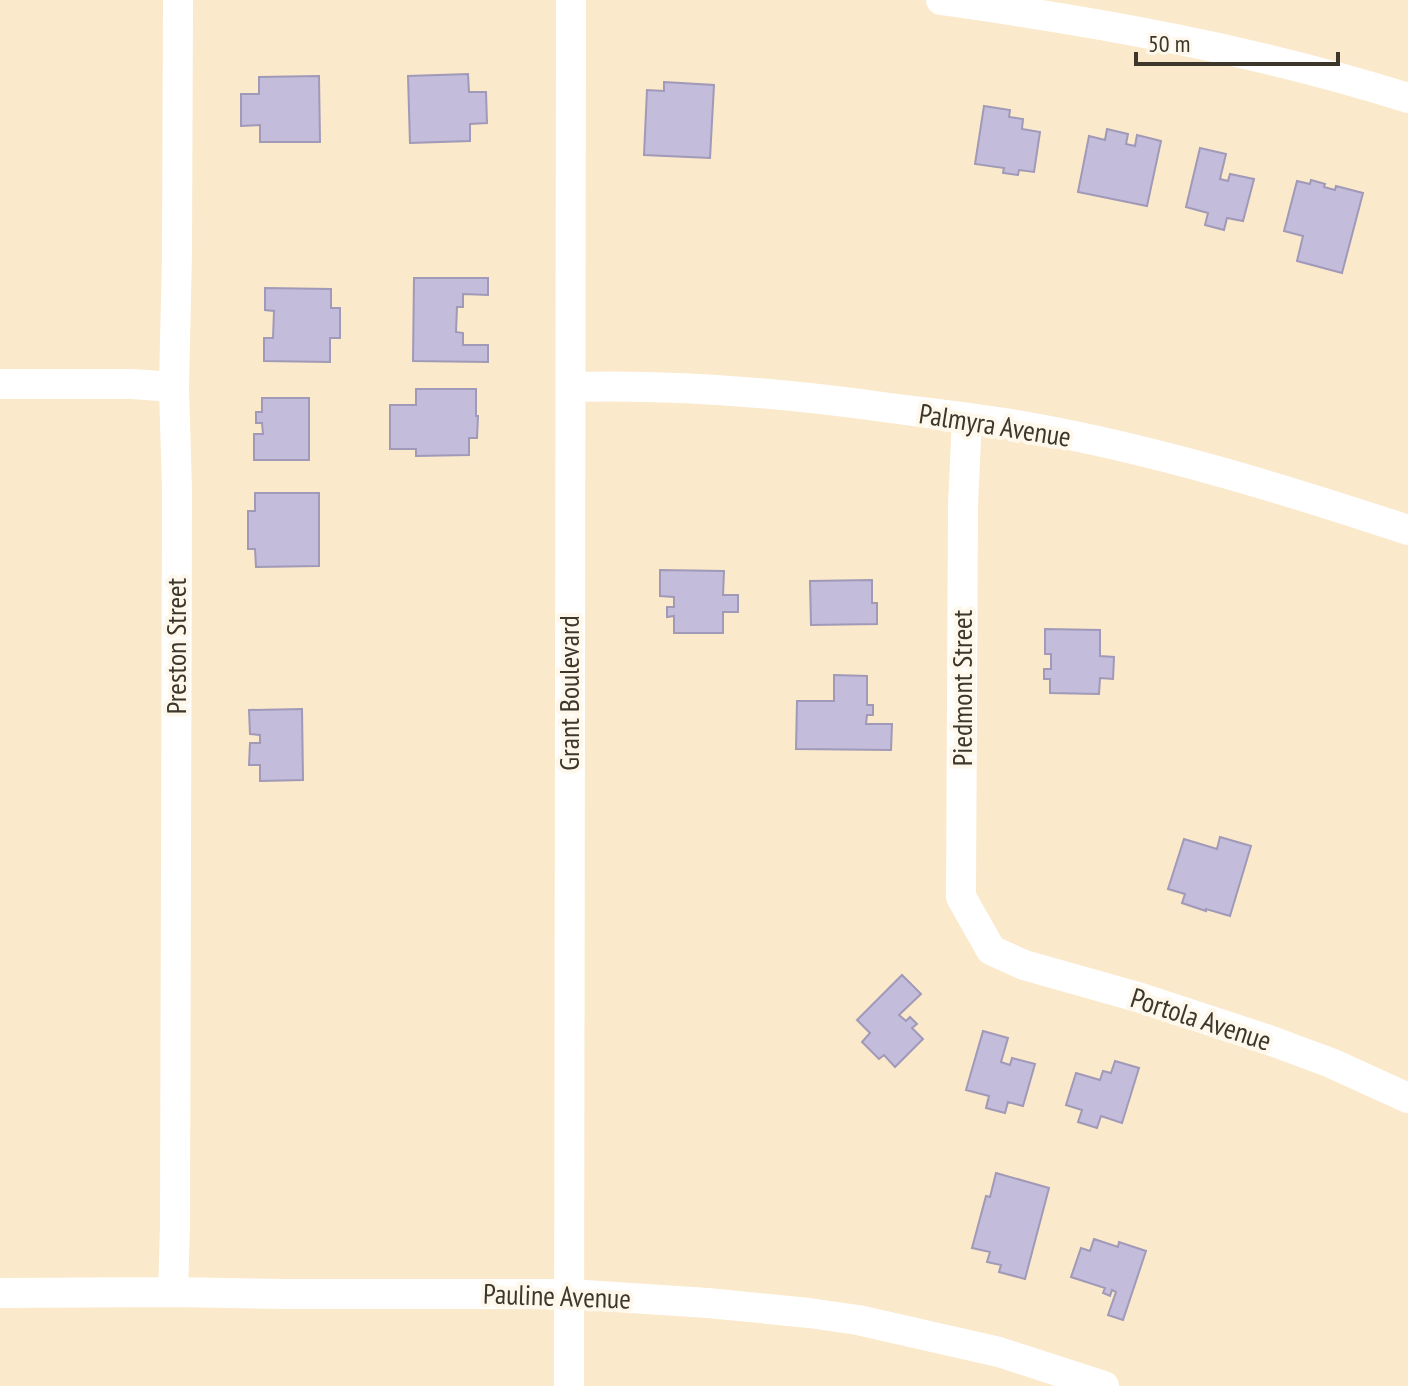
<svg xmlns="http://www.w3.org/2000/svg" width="1408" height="1386" font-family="'PT Sans Narrow',sans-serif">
<rect width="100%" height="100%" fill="#fae9cb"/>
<path fill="#c3bcdb" stroke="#a099b7" stroke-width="2" d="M 468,74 L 469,92 L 486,92 L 487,123 L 470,124 L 470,141 L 410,143 L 408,76 Z
M 319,76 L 320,142 L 260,142 L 260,125 L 241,126 L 241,94 L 259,94 L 259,77 Z
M 664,82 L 714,85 L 710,158 L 644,155 L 647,90 L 664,91 Z
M 984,106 L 1010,110 L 1009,117 L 1023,119 L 1022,129 L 1040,132 L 1034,172 L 1019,170 L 1018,175 L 1003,173 L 1004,168 L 975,164 Z
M 1107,129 L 1128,134 L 1126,144 L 1135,146 L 1137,135 L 1161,141 L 1147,206 L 1078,192 L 1089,136 L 1105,140 Z
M 1200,148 L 1226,154 L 1220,179 L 1228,181 L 1230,174 L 1254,179 L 1243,221 L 1227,218 L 1224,230 L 1205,225 L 1208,213 L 1186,207 Z
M 1311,180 L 1325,184 L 1324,187 L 1335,190 L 1336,186 L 1363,193 L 1342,273 L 1297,261 L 1303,236 L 1284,231 L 1297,181 L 1310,184 Z
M 414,278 L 488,278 L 488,295 L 463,294 L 463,307 L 457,307 L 456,332 L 463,333 L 463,345 L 488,345 L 488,362 L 413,361 Z
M 265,288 L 331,289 L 331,308 L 340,308 L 340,338 L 330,338 L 330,362 L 264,361 L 264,338 L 273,338 L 274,311 L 265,310 Z
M 416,389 L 476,389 L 476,416 L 478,416 L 477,438 L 469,438 L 469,455 L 416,456 L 416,449 L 390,449 L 390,405 L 416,405 Z
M 262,398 L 309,398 L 309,460 L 254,460 L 254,434 L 263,434 L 262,423 L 256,423 L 256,412 L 262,412 Z
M 255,493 L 319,493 L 319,566 L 256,567 L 255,549 L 248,549 L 248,511 L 255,511 Z
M 660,570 L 724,571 L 723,595 L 738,595 L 738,612 L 723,612 L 723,633 L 674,633 L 674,616 L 667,617 L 667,607 L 674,607 L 674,597 L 660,596 Z
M 872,580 L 872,603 L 877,603 L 877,624 L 811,625 L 810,581 Z
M 1045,629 L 1100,630 L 1100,656 L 1114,657 L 1113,679 L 1100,678 L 1099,694 L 1050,693 L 1050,679 L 1044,679 L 1044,669 L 1051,669 L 1051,654 L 1045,654 Z
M 834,675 L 867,676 L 867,705 L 873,705 L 873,715 L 867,715 L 866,724 L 892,724 L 891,750 L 796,749 L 797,701 L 834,701 Z
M 302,709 L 303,780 L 260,781 L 260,765 L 249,765 L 250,743 L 260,743 L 260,735 L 250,734 L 249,710 Z
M 1220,837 L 1251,846 L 1230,916 L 1206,909 L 1206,911 L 1182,903 L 1185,894 L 1168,889 L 1184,839 L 1217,849 Z
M 902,975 L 921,994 L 899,1015 L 906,1021 L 910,1017 L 917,1024 L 912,1028 L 923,1039 L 895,1067 L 884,1055 L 879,1059 L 862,1042 L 870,1033 L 857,1020 Z
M 983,1031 L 1008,1038 L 1001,1062 L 1010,1065 L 1012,1058 L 1035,1064 L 1023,1106 L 1008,1102 L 1005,1113 L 986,1108 L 989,1096 L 966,1090 Z
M 1115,1061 L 1139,1068 L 1122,1123 L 1101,1116 L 1097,1128 L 1078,1122 L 1082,1110 L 1066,1105 L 1076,1073 L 1100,1080 L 1103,1071 L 1111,1073 Z
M 996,1173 L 1049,1188 L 1025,1279 L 999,1272 L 1001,1265 L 987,1262 L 990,1252 L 972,1248 L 986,1196 L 990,1197 Z
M 1094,1239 L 1118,1247 L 1119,1242 L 1146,1251 L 1123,1320 L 1108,1315 L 1116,1292 L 1112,1290 L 1110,1296 L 1103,1293 L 1105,1288 L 1071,1277 L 1081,1248 L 1090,1251 Z"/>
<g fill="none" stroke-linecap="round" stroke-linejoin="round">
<path stroke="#fff" stroke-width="30" d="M 941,0 C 1099,22 1256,50 1408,98
M 0,384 L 132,384 L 174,387
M 571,387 C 678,384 784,393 890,408 C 936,414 983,419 1028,427 C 1157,450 1284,489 1408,530
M 967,418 L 963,505 L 961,897 L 991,950 L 1024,965 L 1141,998 L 1269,1040 L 1331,1063 L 1408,1098
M 173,1292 L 175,1227 L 177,491 L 174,387 L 177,253 L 178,0
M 0,1293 L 173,1292 L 287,1294 L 569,1294 L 708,1303 L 809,1313 L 858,1320 L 999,1352 L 1104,1386
M 569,1386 L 571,0"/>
</g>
<g text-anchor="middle" stroke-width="8" stroke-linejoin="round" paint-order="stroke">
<g font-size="28" fill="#3d372b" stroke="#fef8ec">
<text transform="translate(995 425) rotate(9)" y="10">Palmyra Avenue</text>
<text transform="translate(176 646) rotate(-90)" y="10">Preston Street</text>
<text transform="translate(962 688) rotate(-90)" y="10">Piedmont Street</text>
<text transform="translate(569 693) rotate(-90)" y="10">Grant Boulevard</text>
<text transform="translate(1201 1019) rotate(18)" y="10">Portola Avenue</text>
<text transform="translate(557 1296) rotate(2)" y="10">Pauline Avenue</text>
</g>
</g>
<path d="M1136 52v12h202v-12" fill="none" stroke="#3d372b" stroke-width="4"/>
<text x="1148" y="52" font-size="24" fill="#3d372b" stroke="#fef8ec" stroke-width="6" paint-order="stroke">50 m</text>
</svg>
